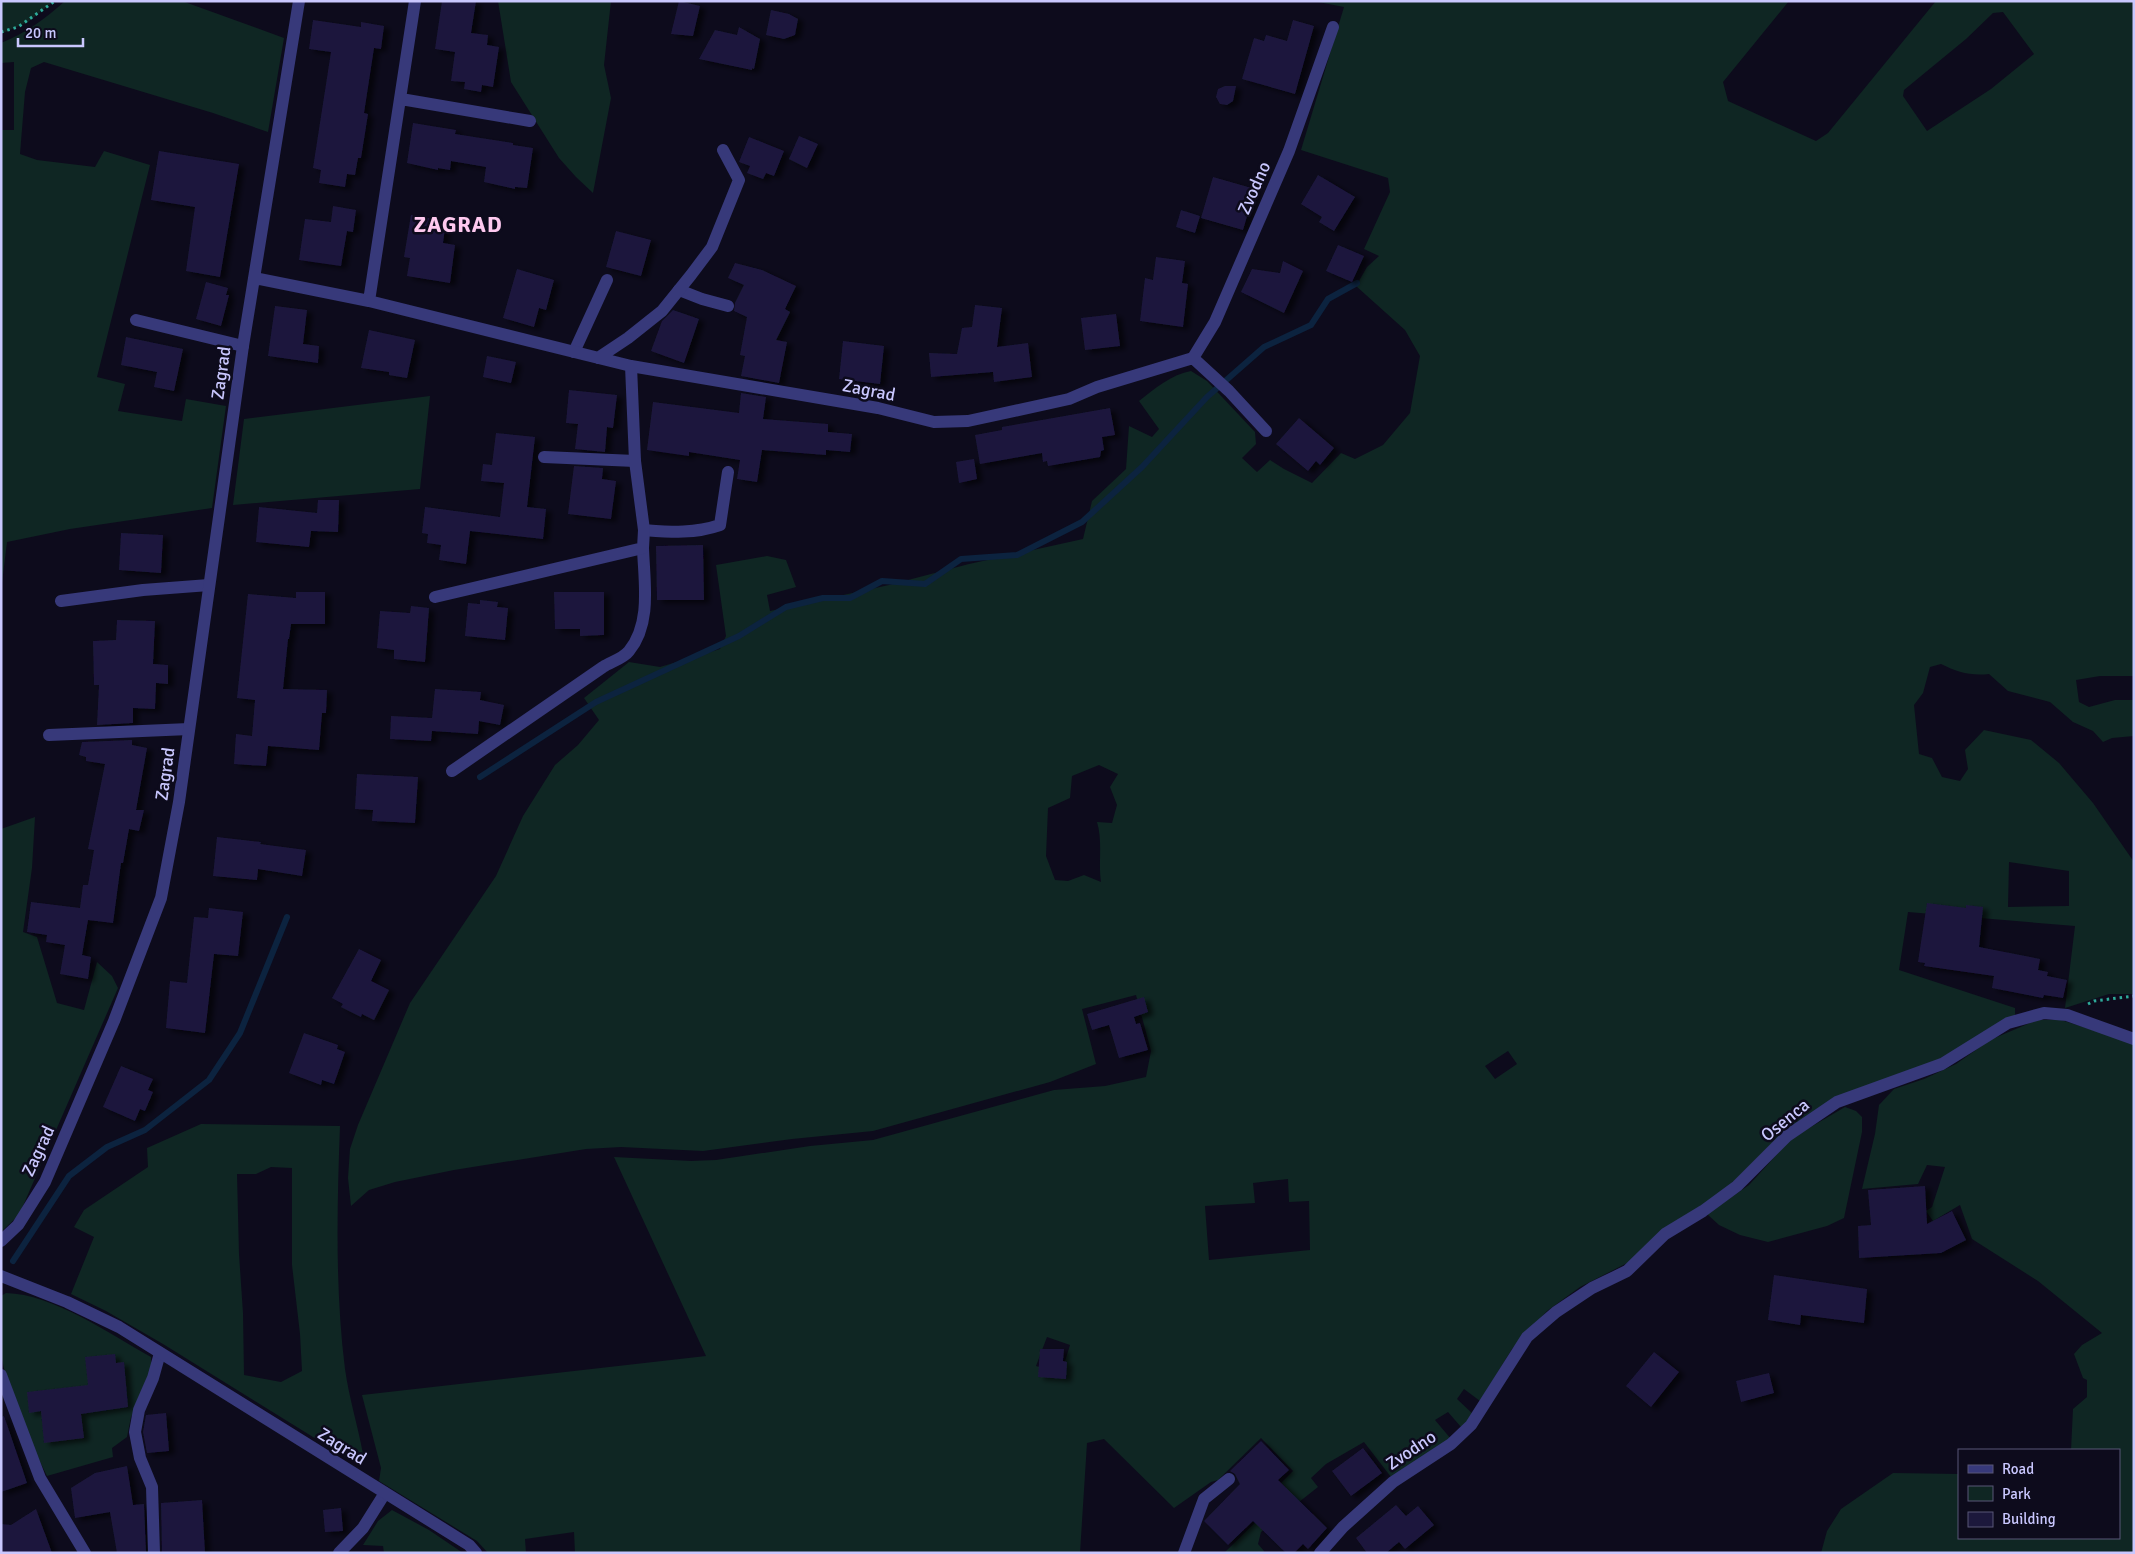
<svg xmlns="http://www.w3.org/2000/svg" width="2135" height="1554" font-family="Signika,sans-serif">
<defs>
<filter id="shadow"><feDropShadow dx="5.5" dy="3" stdDeviation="2.5" flood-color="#0009"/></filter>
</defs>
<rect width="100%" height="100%" fill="#0d0b1c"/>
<path fill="#0f2623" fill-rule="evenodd" d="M 1,1 L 54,1 L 28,22 L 1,34 Z
M 65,1 L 182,1 L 284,38 L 268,132 L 213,113 L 44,62 L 31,68 L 25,92 L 20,154 L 37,160 L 95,167 L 104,151 L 150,165 L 97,377 L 125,384 L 118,411 L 182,421 L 186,399 L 226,406 L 212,508 L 70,529 L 7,542 L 1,591 L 1,130 L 14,130 L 14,62 L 1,63 L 1,43 C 26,33 45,19 65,1 Z
M 498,1 L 611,1 L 604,65 L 611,98 L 593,193 L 576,177 L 559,158 L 511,82 Z
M 1313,1 L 1789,1 L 1723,82 L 1728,101 L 1816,141 L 1828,133 L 1936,1 L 2134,1 L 2134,676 L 2100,676 L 2076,680 L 2079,702 L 2089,707 L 2115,700 L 2134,700 L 2134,736 L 2112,738 L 2103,742 L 2093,731 L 2073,722 L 2050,702 L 2008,691 L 1989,674 C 1970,676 1957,672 1941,664 L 1930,667 L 1923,693 L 1914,705 L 1919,754 L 1932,758 L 1942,777 L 1960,781 L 1968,769 L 1965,750 L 1984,730 L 2031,740 L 2059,763 L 2093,803 L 2134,862 L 2134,994 L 2109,994 L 2065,1008 L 2075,926 L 1908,912 L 1899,970 L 2015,1008 L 2015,1016 L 1927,1066 L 1861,1090 L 1742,1175 L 1631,1261 L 1580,1287 L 1547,1311 L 1512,1349 L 1480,1401 L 1464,1389 L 1457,1399 L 1474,1415 L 1461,1427 L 1448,1412 L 1435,1420 L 1451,1439 L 1391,1477 L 1364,1442 L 1326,1464 L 1311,1478 L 1318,1487 L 1261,1532 L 1258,1544 L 1264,1551 L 1263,1553 L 1224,1553 L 1267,1511 L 1261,1503 L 1293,1471 L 1261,1438 L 1218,1480 L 1211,1482 L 1174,1508 L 1104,1439 L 1087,1443 L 1080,1553 L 575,1553 L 574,1532 L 525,1539 L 526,1553 L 488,1553 L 477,1541 L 379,1481 L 381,1468 L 362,1395 L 706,1356 L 614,1157 L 691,1161 L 716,1160 L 810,1146 L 873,1140 L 1054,1090 L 1105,1086 L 1146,1077 L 1151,1051 L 1136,995 L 1082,1009 L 1096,1064 L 1050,1082 L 873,1131 L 792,1139 L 703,1151 L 621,1147 L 586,1149 L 454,1170 L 395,1182 L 369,1190 L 351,1206 L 348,1178 L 350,1149 L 358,1125 L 410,1003 L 496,876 L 523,816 L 555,765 L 578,745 L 599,720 L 584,698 L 629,662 L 660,667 L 720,649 L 726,636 L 716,565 L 767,556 L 786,560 L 796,587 L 767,595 L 770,611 L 889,585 L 969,564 L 1083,539 L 1092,501 L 1126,469 L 1129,426 L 1152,437 L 1159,429 L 1139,401 C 1154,389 1172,374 1191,371 L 1207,381 L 1255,432 L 1256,444 L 1242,458 L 1257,472 L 1270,460 L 1284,469 L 1312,483 L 1341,453 L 1355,459 L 1383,445 L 1410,413 L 1420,356 L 1405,330 L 1356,286 L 1367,267 L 1379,256 L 1364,249 L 1390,192 L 1388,178 L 1301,150 L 1344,7 ZM 2003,12 L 2034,54 L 1991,89 L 1927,131 L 1903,96 L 1904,90 L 1966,39 L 1993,13 ZM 1099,765 L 1118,774 L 1110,787 L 1117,805 L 1112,823 L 1097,822 C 1103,842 1098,862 1101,882 L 1084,875 L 1068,881 L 1055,880 L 1046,856 L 1048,808 L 1070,798 L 1072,776 ZM 2009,862 L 2069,871 L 2069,906 L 2008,907 ZM 1508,1051 L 1517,1064 L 1495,1079 L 1485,1066 ZM 1288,1179 L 1289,1202 L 1309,1201 L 1310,1250 L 1209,1260 L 1205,1206 L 1255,1203 L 1253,1183 ZM 1047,1337 L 1070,1345 L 1061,1374 L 1036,1366 Z
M 430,396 L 420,489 L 233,505 L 244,419 Z
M 35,817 L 32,868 L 23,932 L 37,937 L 57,1003 L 84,1010 L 97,962 L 112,976 L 118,988 L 19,1215 L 1,1232 L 1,829 Z
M 2037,1020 L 2061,1020 L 2134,1043 L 2134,1553 L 1821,1553 L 1827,1531 L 1841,1509 L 1893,1473 L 1959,1474 L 1959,1538 L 2119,1538 L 2119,1450 L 2071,1450 L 2073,1409 L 2087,1397 L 2087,1380 L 2083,1378 L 2074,1354 L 2082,1345 L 2102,1333 L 2038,1281 L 1972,1239 L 1960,1205 L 1933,1221 L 1926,1211 L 1932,1207 L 1945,1167 L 1927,1165 L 1918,1184 L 1862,1189 L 1875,1134 L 1879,1105 L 1894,1089 L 1924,1079 L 1956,1064 L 1990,1040 Z
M 1845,1107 L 1856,1111 L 1862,1117 L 1862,1132 L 1844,1218 L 1827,1226 L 1768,1242 L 1740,1235 L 1719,1225 L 1707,1214 L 1749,1185 L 1792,1138 Z
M 201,1124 L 340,1126 C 337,1207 335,1289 345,1369 C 349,1398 358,1426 363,1454 L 355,1463 L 163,1344 L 106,1311 L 71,1294 L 94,1237 L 74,1227 L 84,1210 L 148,1167 L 147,1148 ZM 271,1167 L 292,1168 L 292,1265 L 300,1334 L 302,1371 L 281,1382 L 244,1375 L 243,1313 L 239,1254 L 237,1174 L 256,1174 Z
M 6,1293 C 53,1294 110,1334 151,1357 L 151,1372 L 147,1389 L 131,1417 L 127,1437 L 112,1448 L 113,1457 L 47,1476 C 31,1443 6,1390 1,1353 C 0,1335 1,1314 1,1296 Z
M 392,1510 L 429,1530 L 463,1553 L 384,1553 L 383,1546 L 363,1545 L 378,1521 Z"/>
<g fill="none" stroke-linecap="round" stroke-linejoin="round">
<path stroke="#0c233f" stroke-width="6" d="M 480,777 L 596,702 L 739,636 L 786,607 L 823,598 L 850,598 L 882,581 L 925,584 L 961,559 L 1017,555 L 1082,522 L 1142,467 L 1207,397 L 1264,347 L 1311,325 L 1328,299 L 1357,283
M 13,1261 L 69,1176 L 107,1147 L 145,1130 L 209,1080 L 240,1033 L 287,917"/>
</g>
<path fill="#1c183c" filter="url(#shadow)" d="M 442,1 L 476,1 L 471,33 L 488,35 L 487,45 L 499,47 L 493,87 L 482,85 L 481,92 L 464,89 L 465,82 L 451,81 L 455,52 L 435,49 Z
M 679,1 L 700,6 L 693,36 L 671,34 Z
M 771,10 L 789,14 L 798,19 L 795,35 L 784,39 L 766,35 Z
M 313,20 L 361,27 L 361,22 L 384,26 L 381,49 L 374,48 L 364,113 L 368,114 L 361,158 L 358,158 L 355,175 L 347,174 L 345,187 L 319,183 L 321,170 L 313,168 L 331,52 L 309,49 Z
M 1293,20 L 1314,26 L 1295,94 L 1242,79 L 1254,38 L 1264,41 L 1266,35 L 1287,41 Z
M 739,27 L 760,39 L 754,69 L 752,68 L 752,70 L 699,59 L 715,30 L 737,35 Z
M 1225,86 L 1236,86 L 1233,101 L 1227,105 L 1220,104 L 1216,97 L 1218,89 Z
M 413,123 L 456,130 L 455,134 L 513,143 L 513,145 L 533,148 L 527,188 L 515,187 L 515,189 L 484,182 L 486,167 L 451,161 L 450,170 L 438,168 L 438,170 L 407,163 Z
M 799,136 L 818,144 L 807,168 L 789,159 Z
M 749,137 L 784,151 L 774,176 L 766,173 L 763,179 L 747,173 L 750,166 L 739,162 Z
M 159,151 L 239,164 L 220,277 L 186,271 L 195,207 L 151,200 Z
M 1318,175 L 1355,197 L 1334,231 L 1319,222 L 1322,217 L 1301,204 Z
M 1213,177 L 1255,189 L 1243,230 L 1201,218 Z
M 333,206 L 356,210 L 353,232 L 347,231 L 341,266 L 299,260 L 305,219 L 331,222 Z
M 1181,210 L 1200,216 L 1195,233 L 1176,227 Z
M 411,215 L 446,221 L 443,243 L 455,245 L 450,283 L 407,276 L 410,258 L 404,257 Z
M 616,231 L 651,240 L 641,276 L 606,267 Z
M 1338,245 L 1364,256 L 1352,282 L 1326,271 Z
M 1156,257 L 1185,261 L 1182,283 L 1188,284 L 1183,327 L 1140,321 L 1145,278 L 1153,280 Z
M 1283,261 L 1303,271 L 1284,313 L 1241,292 L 1252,269 L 1280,273 Z
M 735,263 L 762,270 L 796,286 L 785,309 L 790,312 L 776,340 L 787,342 L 779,383 L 741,376 L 745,356 L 740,355 L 747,317 L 734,311 L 735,303 L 744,285 L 728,278 Z
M 517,269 L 554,280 L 546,310 L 539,308 L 534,327 L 503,318 Z
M 206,282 L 228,288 L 226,295 L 229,295 L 221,326 L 196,319 Z
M 975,305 L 1002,308 L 997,347 L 1028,343 L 1032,377 L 994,382 L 993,372 L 931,377 L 929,353 L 957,354 L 962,328 L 972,327 Z
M 275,306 L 307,310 L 303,344 L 319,346 L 318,363 L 268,356 Z
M 673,310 L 699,319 L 684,363 L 651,351 L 662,321 Z
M 1116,314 L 1120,346 L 1085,350 L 1081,318 Z
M 369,330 L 415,340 L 407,378 L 389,375 L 389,372 L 361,368 Z
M 126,337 L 183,349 L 174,391 L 154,387 L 157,372 L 121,365 Z
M 843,341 L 884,346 L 880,384 L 839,379 Z
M 487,356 L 516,362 L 511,383 L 483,377 Z
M 569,390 L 617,395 L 613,428 L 607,427 L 605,452 L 575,449 L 578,424 L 566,423 Z
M 741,393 L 766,397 L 763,419 L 828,424 L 828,432 L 852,434 L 850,452 L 826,450 L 826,455 L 762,450 L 757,482 L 737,479 L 740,460 L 689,452 L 689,456 L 647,450 L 653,402 L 739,413 Z
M 1110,408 L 1115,435 L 1102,437 L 1104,450 L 1101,451 L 1100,457 L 1048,466 L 1047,461 L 1043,462 L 1042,453 L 980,464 L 975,435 L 1002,430 L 1002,427 Z
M 1299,418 L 1334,448 L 1320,465 L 1316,461 L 1308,471 L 1276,444 Z
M 496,433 L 535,437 L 527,507 L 546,509 L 543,539 L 470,531 L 466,564 L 439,560 L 441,545 L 427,543 L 428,534 L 422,533 L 425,507 L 500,517 L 504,483 L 481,481 L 483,464 L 492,465 Z
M 974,459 L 977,479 L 959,483 L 956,462 Z
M 574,466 L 603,468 L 602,479 L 616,481 L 611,519 L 568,514 Z
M 318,500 L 339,500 L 338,532 L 311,531 L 309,547 L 256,542 L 259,507 L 317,513 Z
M 121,533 L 163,535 L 161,573 L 119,570 Z
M 703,545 L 704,600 L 657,600 L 656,546 Z
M 296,592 L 325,592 L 325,624 L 291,624 L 289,639 L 288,639 L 283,689 L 327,690 L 326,713 L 322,713 L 319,750 L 268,746 L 266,766 L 234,764 L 236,734 L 252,736 L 255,700 L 237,698 L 248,594 L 296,598 Z
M 554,592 L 604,592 L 604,635 L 580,636 L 580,629 L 555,629 Z
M 480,600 L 498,602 L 497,607 L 508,608 L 505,640 L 465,636 L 468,603 L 480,604 Z
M 411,606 L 429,608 L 425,662 L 394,659 L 394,650 L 377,648 L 380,611 L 410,613 Z
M 117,620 L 155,621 L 153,664 L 168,665 L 168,684 L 156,683 L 155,709 L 133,708 L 133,723 L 97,725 L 99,685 L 94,685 L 93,641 L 116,640 Z
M 435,689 L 481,692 L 480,700 L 504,705 L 500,725 L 479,721 L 478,734 L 432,731 L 431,741 L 390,739 L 391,716 L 432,718 Z
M 132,740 L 132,745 L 147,748 L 136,810 L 144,810 L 139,831 L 129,829 L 123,863 L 121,863 L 113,923 L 88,920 L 82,955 L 91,957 L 88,979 L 60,974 L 65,945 L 46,942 L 47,935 L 27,932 L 31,902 L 80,908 L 83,885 L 88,885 L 94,850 L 88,849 L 105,764 L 86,761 L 86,757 L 79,755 L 82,742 Z
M 357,774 L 418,777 L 415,823 L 372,821 L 373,810 L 355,809 Z
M 217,837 L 261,842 L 260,844 L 306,850 L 302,876 L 258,869 L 257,880 L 213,876 Z
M 1927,903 L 1966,908 L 1966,905 L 1983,907 L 1979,947 L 2040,959 L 2038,970 L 2048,972 L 2047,976 L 2067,980 L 2063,998 L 2044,995 L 2043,998 L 1992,988 L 1994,976 L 1924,966 L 1925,963 L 1918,962 Z
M 209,908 L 243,912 L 238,956 L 214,954 L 205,1033 L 166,1028 L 170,981 L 187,983 L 194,917 L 208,918 Z
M 359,949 L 381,960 L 371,981 L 389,990 L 374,1020 L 362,1014 L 361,1017 L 341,1007 L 343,1004 L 332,998 Z
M 1144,997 L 1148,1012 L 1134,1017 L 1136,1024 L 1140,1023 L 1148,1050 L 1119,1058 L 1109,1025 L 1092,1030 L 1087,1014 Z
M 304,1033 L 338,1045 L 337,1049 L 345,1052 L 334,1084 L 322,1080 L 321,1085 L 289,1073 Z
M 121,1066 L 153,1079 L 148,1090 L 153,1092 L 145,1111 L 140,1109 L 135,1121 L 103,1107 Z
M 1925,1186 L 1927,1224 L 1952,1211 L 1966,1240 L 1941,1253 L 1859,1258 L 1858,1226 L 1871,1225 L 1868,1190 Z
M 1774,1275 L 1867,1289 L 1864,1323 L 1801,1315 L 1800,1325 L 1768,1320 Z
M 1040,1349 L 1064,1349 L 1063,1361 L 1067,1362 L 1066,1379 L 1038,1377 Z
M 1654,1352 L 1679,1372 L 1651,1407 L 1626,1386 Z
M 115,1354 L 116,1363 L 124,1362 L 128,1407 L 81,1414 L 84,1438 L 44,1443 L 41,1411 L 29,1413 L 27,1392 L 88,1385 L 85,1357 Z
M 1769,1373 L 1774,1393 L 1741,1402 L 1736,1381 Z
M 166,1413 L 169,1451 L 147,1453 L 143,1432 L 146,1415 Z
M 4,1416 L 27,1483 L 1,1492 L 1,1417 Z
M 1261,1441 L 1289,1470 L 1278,1480 L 1327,1528 L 1308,1549 L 1303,1544 L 1294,1553 L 1286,1553 L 1253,1521 L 1228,1545 L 1204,1521 L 1240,1484 L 1235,1474 L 1230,1471 Z
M 1363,1448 L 1382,1473 L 1351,1496 L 1332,1471 Z
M 127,1466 L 133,1505 L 144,1504 L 146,1553 L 117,1553 L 110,1512 L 75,1518 L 71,1488 L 95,1473 Z
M 202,1500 L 205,1553 L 162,1553 L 161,1503 Z
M 1396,1505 L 1406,1516 L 1418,1506 L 1434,1525 L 1405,1549 L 1399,1542 L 1386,1553 L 1367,1553 L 1356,1538 Z
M 341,1508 L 343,1531 L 325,1532 L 323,1510 Z
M 36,1509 L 52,1553 L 1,1553 L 1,1524 L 11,1525 Z"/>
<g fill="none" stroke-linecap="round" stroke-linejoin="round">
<path stroke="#2eab9a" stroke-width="3" stroke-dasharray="2.5 4" stroke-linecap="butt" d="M 1,32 L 18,27 L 55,1
M 2088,1004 L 2094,1001 L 2134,996"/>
<path stroke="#37397a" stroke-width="12" d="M 679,290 L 702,299 L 728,306
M 136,320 L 243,346
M 574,352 L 607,280
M 544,457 L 635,461
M 644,530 C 671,532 694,534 720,525 L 728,472
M 61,601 L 143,590 L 209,585
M 49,735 L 189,729
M 452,771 L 603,667 C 611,662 624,658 629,651 C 652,623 644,581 643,548
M 154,1553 L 152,1487 L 140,1458 L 135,1432 L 139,1410 L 153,1378 L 160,1353
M 339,1553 L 363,1528 L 385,1493"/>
<path stroke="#37397a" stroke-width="12" d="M 401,99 L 530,121
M 254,278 L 369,301 L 631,366 L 878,408 L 934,422 L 968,421 L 1069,399 L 1097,387 L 1193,358 L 1215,322 L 1289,151 L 1333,27
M 369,301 L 415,1
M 598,358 L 628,338 L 662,311 L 691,275 L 712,247 L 739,180 L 723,150
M 1193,358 L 1229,391 L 1266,431
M 435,597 L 643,548 L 644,530 L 635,461 L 631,366
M 1,1241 L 18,1225 L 45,1182 L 114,1021 L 161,898 L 179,802 L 243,346 L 299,1
M 1,1276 L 67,1302 L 119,1327 L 469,1545 L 476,1553
M 1,1375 L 40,1478 L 85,1553
M 1184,1553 L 1204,1499 L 1229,1479
M 1320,1553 L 1343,1527 L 1393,1482 L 1451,1444 L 1471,1425 L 1527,1337 L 1556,1312 L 1592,1288 L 1627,1271 L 1665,1234 L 1703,1211 L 1737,1186 L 1787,1136 L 1837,1102 L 1942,1064 L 2008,1023 L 2044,1013 L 2067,1015 L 2134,1039"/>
</g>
<g text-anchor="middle" stroke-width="5" stroke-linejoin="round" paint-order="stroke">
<g font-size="18" fill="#c9c7fe" stroke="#0d0b1c">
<text transform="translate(1254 188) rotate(-66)" y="6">Zvodno</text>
<text transform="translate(221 373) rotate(-82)" y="6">Zagrad</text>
<text transform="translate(869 390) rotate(11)" y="6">Zagrad</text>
<text transform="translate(165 774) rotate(-82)" y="6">Zagrad</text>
<text transform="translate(1785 1120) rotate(-39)" y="6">Osenca</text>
<text transform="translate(38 1151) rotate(-65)" y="6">Zagrad</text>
<text transform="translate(342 1446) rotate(32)" y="6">Zagrad</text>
<text transform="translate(1411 1450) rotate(-34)" y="6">Zvodno</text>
</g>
<g font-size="22" font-weight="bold" letter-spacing="1" fill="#fec9ef" stroke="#0d0b1c">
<text x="458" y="232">ZAGRAD</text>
</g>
</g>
<rect width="2135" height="1554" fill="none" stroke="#c9c7fe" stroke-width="5"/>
<rect x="1958" y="1449" width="162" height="90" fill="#0d0b1c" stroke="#585676"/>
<rect x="1968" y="1465" width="25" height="8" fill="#37397a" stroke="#585676"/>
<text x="2002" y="1474" font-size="15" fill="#c9c7fe">Road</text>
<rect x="1968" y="1486" width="25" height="15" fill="#0f2623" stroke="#585676"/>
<text x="2002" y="1499" font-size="15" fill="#c9c7fe">Park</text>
<rect x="1968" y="1512" width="25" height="15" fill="#1c183c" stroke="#585676"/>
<text x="2002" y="1524" font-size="15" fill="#c9c7fe">Building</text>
<path d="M18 38v8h65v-8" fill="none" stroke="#c9c7fe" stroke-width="2.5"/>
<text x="25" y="38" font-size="15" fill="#c9c7fe" stroke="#0d0b1c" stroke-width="4" paint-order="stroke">20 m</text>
</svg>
